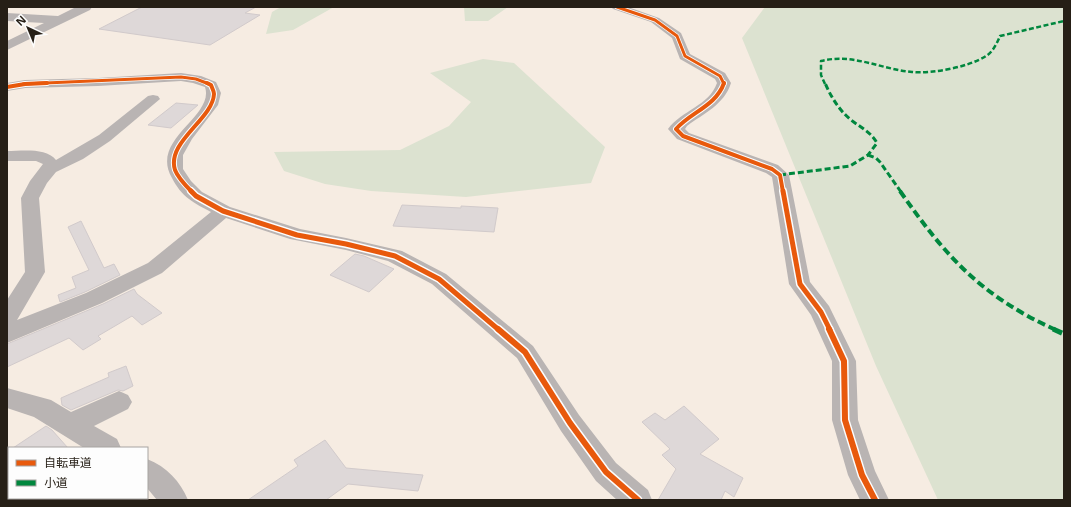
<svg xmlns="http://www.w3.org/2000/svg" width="1071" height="507" font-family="'Noto Sans','Noto Sans JP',sans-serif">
<rect width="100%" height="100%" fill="#f6ece2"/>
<path fill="#dce2d0" d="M 281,7 L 334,7 L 293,30 L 266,34 L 272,12 Z
M 464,7 L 508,7 L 488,21 L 465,21 Z
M 765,7 L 1064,7 L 1064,500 L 938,500 L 876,366 L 742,38 Z
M 483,59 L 514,63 L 605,147 L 591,183 L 466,197 L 371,191 L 325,184 L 284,171 L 274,152 L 400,150 L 449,126 L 471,102 L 430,73 Z"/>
<path fill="#ded8d8" stroke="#d1cacb" d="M 142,7 L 256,7 L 245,13 L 260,15 L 210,45 L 99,29 Z
M 176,103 L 198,105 L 171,128 L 148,125 Z
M 402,205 L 461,208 L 461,206 L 498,208 L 494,232 L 393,226 Z
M 81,221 L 104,268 L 114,264 L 120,275 L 85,292 L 60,302 L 58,295 L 76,288 L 72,277 L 89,270 L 68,227 Z
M 355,254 L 364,256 L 394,269 L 369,292 L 330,275 Z
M 134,289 L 137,294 L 162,313 L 142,325 L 132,316 L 98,336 L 101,339 L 83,350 L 69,338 L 7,367 L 7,344 L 103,304 Z
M 126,366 L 133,386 L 123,391 L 118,390 L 71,410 L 62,405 L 61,398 L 109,377 L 108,373 Z
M 684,406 L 719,439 L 700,454 L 743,478 L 734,497 L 725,491 L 721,500 L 658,500 L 676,469 L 662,455 L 670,449 L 642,422 L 655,413 L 665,420 Z
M 46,426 L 52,430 L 68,448 L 13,448 Z
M 325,440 L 346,468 L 423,475 L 418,491 L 348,484 L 326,500 L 248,500 L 298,466 L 294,460 Z"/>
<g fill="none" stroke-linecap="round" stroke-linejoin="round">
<path fill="#b9b4b3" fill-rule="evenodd" d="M 611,7 L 628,7 L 659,18 L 681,33 L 690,54 L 725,73 L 731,83 C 724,105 704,113 687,126 L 685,129 L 689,133 L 778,165 L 789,175 L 810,282 L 829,306 L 856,361 L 858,420 L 875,471 L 889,500 L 860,500 L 848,475 L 832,420 L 832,361 L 811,315 L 789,284 L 772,177 L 766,173 L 677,139 L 668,129 C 682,110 709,106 717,83 L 715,79 L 680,59 L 672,38 L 651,22 L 613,9 Z
M 181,73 L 201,76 L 216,82 L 221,93 L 218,105 L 192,139 L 183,155 L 183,169 L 191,181 L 202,192 L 230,207 L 300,229 L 346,238 L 402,251 L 446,274 L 533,346 L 579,415 L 616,463 L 648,490 L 652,500 L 617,500 L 596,481 L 561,431 L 517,358 L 432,284 L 388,261 L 346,250 L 290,239 L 226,218 L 162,273 L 102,303 L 7,343 L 7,300 L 25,272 L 21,198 L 30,181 L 43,164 L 36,161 L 7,161 L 7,151 C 21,151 46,147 56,160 L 99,135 L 148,96 L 153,95 L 158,96 L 160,99 L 110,141 L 83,159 L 56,172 L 47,183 L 39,198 L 45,272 L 17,320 L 86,293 L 148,263 L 211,212 C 204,208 195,204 189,199 C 182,194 176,186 172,178 C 149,139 215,117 205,87 L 193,83 L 181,81 L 98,86 L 25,88 L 7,91 L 7,83 L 25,80 L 98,78 Z
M 7,388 L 51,400 L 71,412 L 119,391 L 128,395 L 132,402 L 128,409 L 94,426 L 117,439 L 121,448 L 84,448 L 34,417 L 7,408 Z
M 147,459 C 167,467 180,481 188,500 L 157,500 L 147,488 Z
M 38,498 L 68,498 L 68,500 L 38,500 Z"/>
<path fill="#b9b4b3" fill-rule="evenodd" d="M 76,7 L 92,7 L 90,10 L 7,50 L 7,41 L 44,23 L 7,21 L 7,13 L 58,16 Z"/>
<path stroke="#00873e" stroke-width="2.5" stroke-dasharray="5 2.5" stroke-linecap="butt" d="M 825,84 L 821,75 L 821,61 C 853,53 880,69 912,72 C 932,74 969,67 986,56 C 993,52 997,43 1000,36 L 1064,21"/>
<path stroke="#00873e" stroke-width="3" stroke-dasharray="6 3" stroke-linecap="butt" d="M 868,155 L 876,158 L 880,162 L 901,192
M 780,175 L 850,166 L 868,155 L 877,143 C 871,132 860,127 851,120 C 839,110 831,97 825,83"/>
<path stroke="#00873e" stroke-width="4" stroke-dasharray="8 4" stroke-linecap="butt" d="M 900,191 C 946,257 981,296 1056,330"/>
<path stroke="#00873e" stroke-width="5" stroke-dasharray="10 5" stroke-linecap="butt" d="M 1053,329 L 1064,334"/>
<defs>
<path id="cycleway-far3" d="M 617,7 L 655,20 L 677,36 L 685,56 L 720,76 L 724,84
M 23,84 L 181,77 L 196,79 L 209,84"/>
<path id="cycleway-far2" d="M 724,83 C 716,106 691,112 676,129 L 683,136 L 772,169 L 780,175 L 783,192
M 7,87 L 25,84 L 47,83
M 192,192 C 186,186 178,178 175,170 C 166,142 213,119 214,94 C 214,91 212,88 211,85 L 207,83"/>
<path id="cycleway-far1" d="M 191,191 L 196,196 L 223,211 L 297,235 L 346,244 L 395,256 L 439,279 L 499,330
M 783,191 L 800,284 L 821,312 L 830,330"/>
<path id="cycleway" d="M 498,329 L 525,352 L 570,423 L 606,472 L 638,500
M 829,329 L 844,361 L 845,420 L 862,475 L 875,500"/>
</defs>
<use href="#cycleway-far3" stroke="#fdfdfd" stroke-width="4.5"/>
<use href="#cycleway-far2" stroke="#fdfdfd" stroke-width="6"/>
<use href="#cycleway-far1" stroke="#fdfdfd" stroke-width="8"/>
<use href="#cycleway" stroke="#fdfdfd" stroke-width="9"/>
<use href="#cycleway-far3" stroke="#e8590c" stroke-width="3"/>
<use href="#cycleway-far2" stroke="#e8590c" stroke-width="4"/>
<use href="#cycleway-far1" stroke="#e8590c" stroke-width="5"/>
<use href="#cycleway" stroke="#e8590c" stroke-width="6"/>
</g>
<rect width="1071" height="507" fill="none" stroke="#261f16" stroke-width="16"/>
<rect x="8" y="447" width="140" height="52" fill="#fdfdfd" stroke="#a7a4a1"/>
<rect x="16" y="460" width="20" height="6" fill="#e8590c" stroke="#a7a4a1"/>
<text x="44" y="467" font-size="12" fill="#261f16">自転車道</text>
<rect x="16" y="480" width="20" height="6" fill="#00873e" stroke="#a7a4a1"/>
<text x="44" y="487" font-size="12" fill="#261f16">小道</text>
<g transform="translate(28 28) rotate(316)" stroke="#fdfdfd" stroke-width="3" paint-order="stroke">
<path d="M0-3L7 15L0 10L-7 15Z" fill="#261f16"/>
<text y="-6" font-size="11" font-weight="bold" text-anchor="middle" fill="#261f16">N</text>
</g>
</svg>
